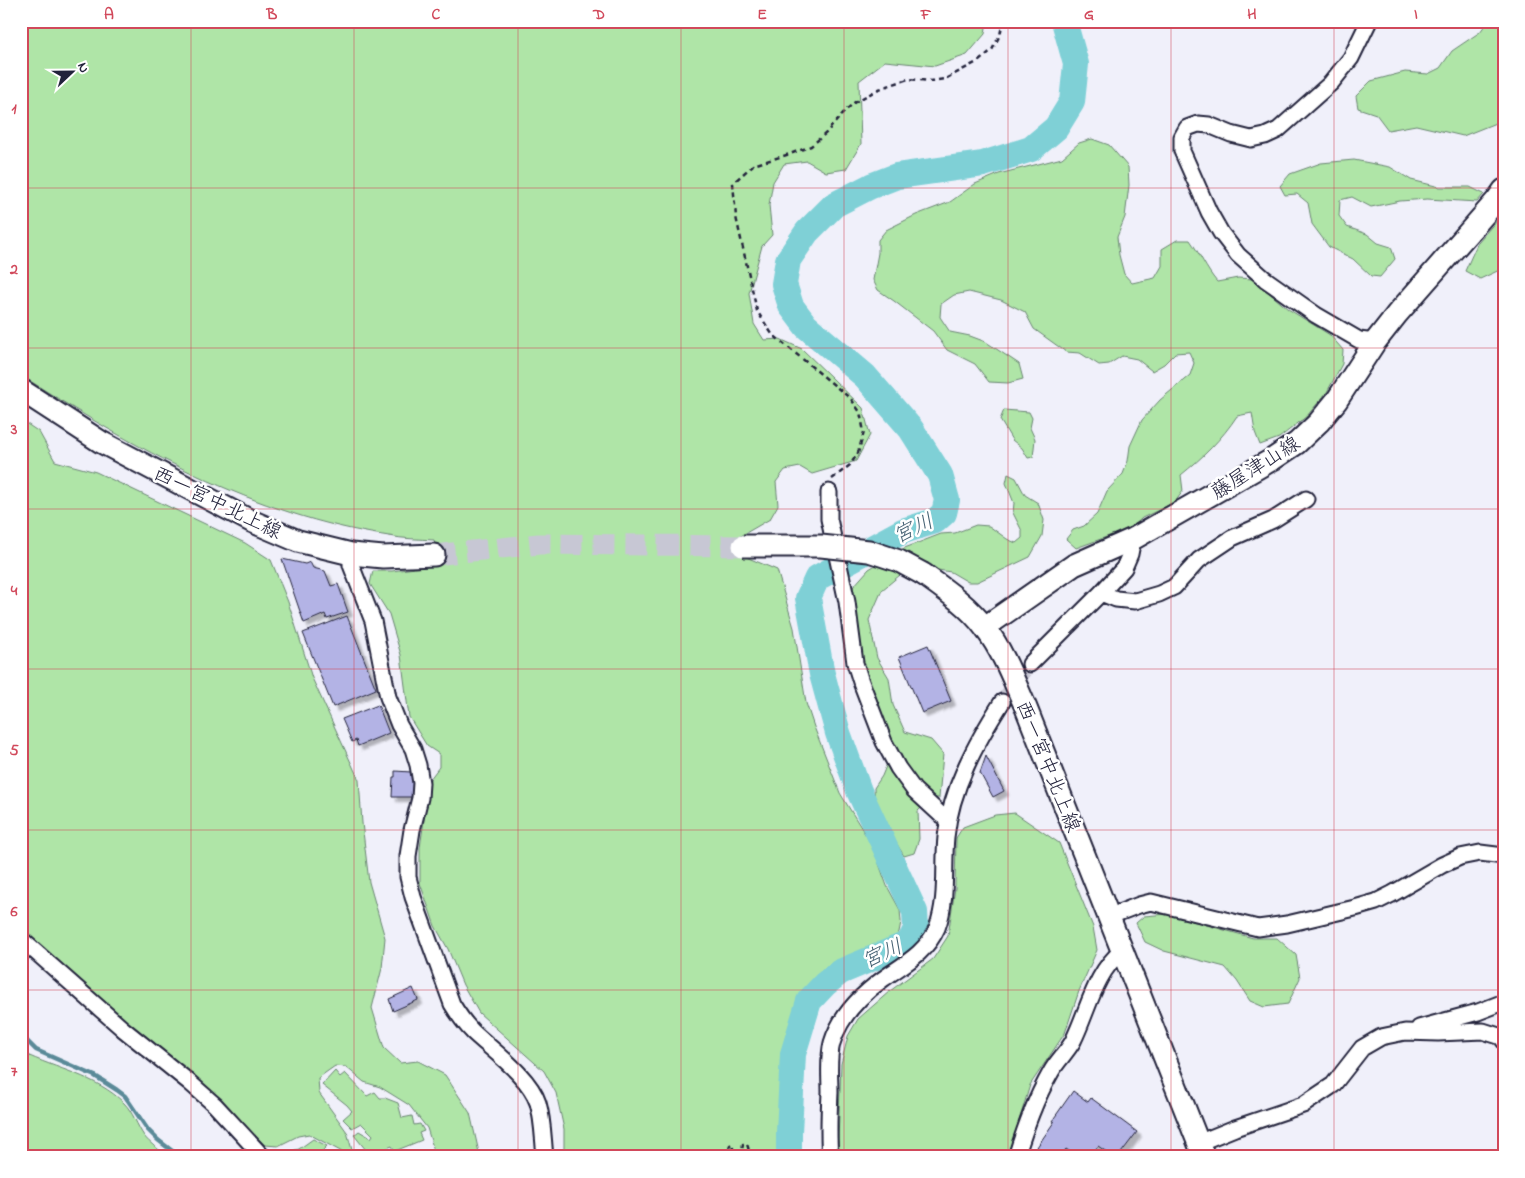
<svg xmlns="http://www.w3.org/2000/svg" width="1525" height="1178" font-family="'Indie Flower','Klee One',sans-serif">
<defs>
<filter id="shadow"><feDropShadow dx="4.5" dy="4.5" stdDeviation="1" flood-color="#0004"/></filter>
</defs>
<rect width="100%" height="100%" fill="#f0f0fa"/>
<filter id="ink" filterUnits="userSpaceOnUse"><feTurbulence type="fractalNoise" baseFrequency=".02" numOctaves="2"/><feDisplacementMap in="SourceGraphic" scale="10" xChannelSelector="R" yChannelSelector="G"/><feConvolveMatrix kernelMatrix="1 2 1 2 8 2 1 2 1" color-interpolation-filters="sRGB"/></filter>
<g filter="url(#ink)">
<path fill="#afe5a7" stroke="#688471" d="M 21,21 L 987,21 L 985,34 L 967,55 L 935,66 L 885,61 L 859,81 L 861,144 L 846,169 L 826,172 L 807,161 L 784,164 L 773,182 L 769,205 L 772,235 L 762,246 L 749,293 L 754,324 L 764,340 L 780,339 L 802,349 L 863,408 L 870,435 L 856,461 L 812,474 L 800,467 L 785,470 L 776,482 L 778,505 L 770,519 L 739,537 L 741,555 L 777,570 L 794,628 L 806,703 L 814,727 L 840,793 L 873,847 L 887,886 L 900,910 L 901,922 L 899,932 L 895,939 L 890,944 L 827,971 L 817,978 L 809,991 L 786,1056 L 785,1068 L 785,1157 L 564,1157 L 564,1129 L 556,1093 L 544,1071 L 479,1013 L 463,985 L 448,949 L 435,926 L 420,883 L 420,848 L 430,779 L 439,767 L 439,754 L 427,746 L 409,717 L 401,655 L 389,614 L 370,584 L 373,571 L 392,571 L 439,565 L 434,540 C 419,539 403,539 389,536 C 255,516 133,448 21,375 Z
M 1488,21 L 1504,21 L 1504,122 L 1498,122 L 1463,136 L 1416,125 L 1388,130 L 1376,114 L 1358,108 L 1356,96 L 1371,81 L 1405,72 L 1428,74 L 1440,68 L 1452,51 L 1480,32 Z
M 1092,139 L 1109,145 L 1128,167 L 1129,185 L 1125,217 L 1117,237 L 1119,255 L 1124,274 L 1132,283 L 1155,278 L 1162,266 L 1162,249 L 1177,240 L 1190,240 C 1200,254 1206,269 1217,282 L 1238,278 L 1253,279 L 1288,309 L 1330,335 L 1343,350 L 1342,364 L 1327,392 L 1307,416 L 1279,438 L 1260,445 L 1255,432 L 1252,413 L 1237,416 C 1222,439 1202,458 1181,475 L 1183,491 L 1175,502 L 1142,518 L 1125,534 L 1112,535 L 1076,548 L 1066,539 L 1073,530 L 1084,526 L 1097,514 L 1107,491 L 1123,474 L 1128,461 L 1130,446 L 1142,420 L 1160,400 L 1190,375 L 1194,363 L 1189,352 L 1175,353 L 1164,364 L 1152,371 L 1137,359 L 1122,356 L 1109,364 L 1099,365 L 1080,353 L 1066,352 L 1034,329 L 1025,312 L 1001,300 L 969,292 L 954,295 L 941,304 L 940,317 L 950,332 L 970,336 L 986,342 L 1019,364 L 1023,379 L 1008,383 L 989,382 L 975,364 L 947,350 L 933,331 L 894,301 L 878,290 L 873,280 L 878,253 L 878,240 L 886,230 L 916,215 L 950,202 L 975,184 L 999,174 L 1062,158 L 1079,143 Z
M 1354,160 L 1390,167 L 1411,180 L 1440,187 L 1470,187 L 1484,194 L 1477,202 L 1427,199 L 1400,201 L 1371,207 L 1352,197 L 1340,200 L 1339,216 L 1347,227 L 1367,234 L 1378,243 L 1391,247 L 1395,259 L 1380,277 L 1371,276 L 1353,259 L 1329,247 L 1312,224 L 1308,203 L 1297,194 L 1285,195 L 1280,186 L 1290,174 L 1321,163 Z
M 1504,212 L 1504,268 L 1480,279 L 1465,271 L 1478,242 Z
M 1004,410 L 1029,412 L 1032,418 L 1030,428 L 1035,439 L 1033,457 L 1028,458 L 1022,448 L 1012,440 L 1000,420 Z
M 21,420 L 39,432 L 55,461 L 96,472 L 245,543 L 271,560 L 288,602 L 312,678 L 359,780 L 362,823 L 369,882 L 385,938 L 382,968 L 372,1008 L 384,1048 L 400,1063 L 418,1061 L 445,1075 L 470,1113 L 480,1157 L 436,1157 L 427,1128 L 409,1105 L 380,1087 L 364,1082 L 346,1067 L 335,1066 L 318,1078 L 319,1093 L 347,1132 L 352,1150 L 344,1153 L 309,1134 L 298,1136 L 278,1146 L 265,1145 L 240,1122 L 209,1089 L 159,1050 L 36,943 L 21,929 Z
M 1008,474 L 1016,478 L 1025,495 L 1038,503 L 1044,520 L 1042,536 L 1030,557 L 977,582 L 968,582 L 951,572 L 938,570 L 900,575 L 882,590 L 869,620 L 877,658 L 889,678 L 893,705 L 905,732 L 931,740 L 943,754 L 939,798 L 931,798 L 918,811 L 919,839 L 914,853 L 904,856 L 875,807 L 874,788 L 882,776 L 893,749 L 866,681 L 851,601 L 853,587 L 869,569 L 902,549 L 941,534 L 955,533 L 976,525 L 989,526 L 1007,539 L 1016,543 L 1022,538 L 1022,531 L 1013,513 L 1014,503 L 1006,483 Z
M 1015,813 L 1059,843 L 1093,927 L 1097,950 L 1079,991 L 1065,1033 L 1030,1085 L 1008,1157 L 840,1157 L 838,1140 L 841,1064 L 848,1036 L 858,1019 L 890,991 L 933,959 L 948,936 L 955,888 L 956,838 L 963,827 L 995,815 Z
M 1167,914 L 1253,938 L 1277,938 L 1296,955 L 1300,978 L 1288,1004 L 1264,1007 L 1250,1001 L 1237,981 L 1225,967 L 1164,951 L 1145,942 L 1136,923 L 1144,916 Z
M 21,1051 L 23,1053 C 56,1069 97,1076 124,1103 C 133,1112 137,1126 144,1136 C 150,1144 160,1150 168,1157 L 21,1157 Z
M 335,1071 L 340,1077 L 345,1073 L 367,1096 L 375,1092 L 380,1098 L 385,1098 L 398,1103 L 402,1118 L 412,1116 L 414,1125 L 420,1124 L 424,1131 L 419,1133 L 422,1140 L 395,1151 L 392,1146 L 387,1148 L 391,1157 L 386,1157 L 385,1155 L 378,1157 L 366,1150 L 354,1135 L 359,1131 L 371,1138 L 373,1135 L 361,1123 L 352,1128 L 343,1119 L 352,1111 L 347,1105 L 322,1085 Z
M 313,1139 L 327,1146 L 322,1151 L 324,1157 L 271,1157 L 299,1149 Z"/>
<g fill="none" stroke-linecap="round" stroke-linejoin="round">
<path stroke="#5a8a98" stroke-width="4.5" d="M 21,1035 L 36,1050 L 95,1076 L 117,1090 L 125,1096 L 148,1130 L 158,1140 L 180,1157"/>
<path stroke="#7fd0d6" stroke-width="26" d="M 789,1157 L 789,1132 L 793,1054 L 809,1001 L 825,984 L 840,972 L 909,943 L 916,929 L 915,912 L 859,791 L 838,733 L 822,674 L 808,598 L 817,578 L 903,531 L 935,521 L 944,513 L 947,500 L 940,475 L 911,429 L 865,376 L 806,326 L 791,306 L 784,284 L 788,260 L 807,232 L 834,205 L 871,186 L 897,176 L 983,164 L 1031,149 L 1056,128 L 1072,102 L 1076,64 L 1064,21"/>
</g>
<path fill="#b3b3e5" stroke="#22223b" filter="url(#shadow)" d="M 282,559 L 305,564 L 310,562 L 313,568 L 325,571 L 331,586 L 338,584 L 348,612 L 327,619 L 325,614 L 304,623 Z
M 347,616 L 376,689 L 333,707 L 303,633 Z
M 928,645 L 951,701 L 922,713 L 899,657 Z
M 378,705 L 389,733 L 358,746 L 356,740 L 352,742 L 342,719 Z
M 986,756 L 1004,791 L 993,797 L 980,773 Z
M 395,771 L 411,772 L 411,776 L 413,777 L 413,797 L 392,797 L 393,777 L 395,777 Z
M 413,988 L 418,1000 L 393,1011 L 389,999 Z
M 1073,1091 L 1088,1102 L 1091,1098 L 1137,1132 L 1118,1157 L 1114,1157 L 1098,1146 L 1090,1157 L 1078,1157 L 1066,1149 L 1060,1157 L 1052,1157 L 1037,1147 L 1054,1122 L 1052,1121 Z"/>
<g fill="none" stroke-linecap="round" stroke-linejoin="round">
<path stroke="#c7c7d4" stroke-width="15" stroke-dasharray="15 8" stroke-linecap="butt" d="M 1002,702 L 1030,664"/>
<path stroke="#c7c7d4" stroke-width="21" stroke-dasharray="21 11" stroke-linecap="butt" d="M 434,555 L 539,544 L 743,546"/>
<defs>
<path id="minor" d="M 1369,21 L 1351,58 L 1331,83 L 1278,130 L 1265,136 L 1251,139 L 1231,134 L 1209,125 L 1198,124 L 1187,128 L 1182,137 L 1182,151 L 1209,212 L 1221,233 L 1238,255 L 1265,279 L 1316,315 L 1359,340 L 1375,342
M 829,492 L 829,519 L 847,602 L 855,663 L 861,682 L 884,742 L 898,768 L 914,790 L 940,814 L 948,818
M 351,554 L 351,565 L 373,621 L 388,697 L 399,725 L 413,749 L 418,765 L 421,783 L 420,798 L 412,830 L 408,856 L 408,877 L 413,897 L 452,1004 C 458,1014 464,1023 473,1032 C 493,1051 529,1076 538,1103 C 543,1120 543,1139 545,1157
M 1101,593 L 1116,599 L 1135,601 L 1159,594 L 1174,587 L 1199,560 L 1232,538 L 1273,520 L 1306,499
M 1030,664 L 1101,593 L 1124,568 L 1130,554 L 1133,539
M 1108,917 L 1139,905 L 1151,902 L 1258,928 L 1287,924 L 1355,908 L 1376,902 L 1392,894 L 1442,865 L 1460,857 L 1480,853 L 1504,856
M 21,939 L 123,1029 L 189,1082 L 215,1105 L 263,1157
M 1419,1028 L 1478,1012 L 1504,1002
M 1198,1143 L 1235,1128 L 1303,1105 L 1333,1085 L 1362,1048 L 1381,1037 L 1405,1032 L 1438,1033 L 1483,1031 L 1502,1037 L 1504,1041
M 830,1157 C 828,1135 829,1114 830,1092 C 830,1077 828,1058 832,1043 C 840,1016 861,995 883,979 C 904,964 926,953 937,928 C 948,899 943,867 946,837 C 951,788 976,743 1002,702
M 1016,1157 C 1026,1126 1035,1100 1051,1072 C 1057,1061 1067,1052 1073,1041 C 1088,1011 1095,972 1122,951"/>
<path id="secondary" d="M 21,390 L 101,442 L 251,521 L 298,541 L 351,554 L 383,557 L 434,555
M 923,574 C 944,589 969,606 985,628 C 1003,651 1014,681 1026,708 L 1204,1157
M 985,627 L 1074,565 L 1133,539 L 1273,459 L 1297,443 L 1319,422 L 1337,400 L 1375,342 L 1397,314 L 1497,200 L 1504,190"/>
</defs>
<use href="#minor" stroke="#22223b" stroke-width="19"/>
<use href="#secondary" stroke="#22223b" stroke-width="25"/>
<path stroke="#22223b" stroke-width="2.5" stroke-dasharray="5 4" stroke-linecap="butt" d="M 832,479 L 850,465 L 858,453 L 864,432 L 860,412 L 851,399 L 772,334 L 757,311 L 736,217 L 733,183 L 753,165 L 790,154 L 811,146 L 826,133 L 845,111 L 855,102 L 879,89 L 908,79 L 931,81 L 945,79 L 979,61 L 992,50 L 1000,35 L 1003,21
M 726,1157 L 730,1145 L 732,1144 L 735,1157
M 741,1157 L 743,1144 L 747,1144 L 751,1157"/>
<use href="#minor" stroke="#fff" stroke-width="15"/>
<use href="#secondary" stroke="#fff" stroke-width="21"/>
<defs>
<path id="secondary-bridge" d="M 743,546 L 821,546 L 869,551 L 899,561 L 923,574"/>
</defs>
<use href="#secondary-bridge" stroke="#22223b" stroke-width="25" stroke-linecap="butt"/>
<use href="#secondary-bridge" stroke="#fff" stroke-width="21"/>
</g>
</g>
<path fill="none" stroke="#d1495b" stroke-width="1" stroke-opacity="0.55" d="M 191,21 L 191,1157M 354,21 L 354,1157M 518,21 L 518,1157M 681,21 L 681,1157M 844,21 L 844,1157M 1008,21 L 1008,1157M 1171,21 L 1171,1157M 1334,21 L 1334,1157M 21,188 L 1504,188M 21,348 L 1504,348M 21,509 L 1504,509M 21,669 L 1504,669M 21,830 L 1504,830M 21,990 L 1504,990"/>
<g text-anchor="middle" stroke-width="5" stroke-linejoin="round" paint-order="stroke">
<g font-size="20" fill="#22223b" stroke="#fff">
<text transform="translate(1255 467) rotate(-32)" y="7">藤屋津山線</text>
<text transform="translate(218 502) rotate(26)" y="7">西一宮中北上線</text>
<text transform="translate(1049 766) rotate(68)" y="7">西一宮中北上線</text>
</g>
<g font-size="21" font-style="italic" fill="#435f71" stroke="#fff">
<text transform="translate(913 528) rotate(-25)" y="7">宮川</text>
<text transform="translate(882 953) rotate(-24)" y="7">宮川</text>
</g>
</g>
<rect width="1525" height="1178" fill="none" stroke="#fff" stroke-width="55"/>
<g transform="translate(72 72) rotate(68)" stroke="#ffffff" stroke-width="4" paint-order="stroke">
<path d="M0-4L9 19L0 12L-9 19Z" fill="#22223b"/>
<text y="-8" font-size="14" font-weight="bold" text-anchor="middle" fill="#22223b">N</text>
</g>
<rect x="28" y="28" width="1470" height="1122" fill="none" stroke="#d1495b" stroke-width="2"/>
<g font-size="16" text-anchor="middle" font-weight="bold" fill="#d1495b">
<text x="109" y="19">A</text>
<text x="272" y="19">B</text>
<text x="436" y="19">C</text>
<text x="599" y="19">D</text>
<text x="762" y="19">E</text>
<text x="926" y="19">F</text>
<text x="1089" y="19">G</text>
<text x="1252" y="19">H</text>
<text x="1416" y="19">I</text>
<text x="14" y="113">1</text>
<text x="14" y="274">2</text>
<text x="14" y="434">3</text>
<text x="14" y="595">4</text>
<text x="14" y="755">5</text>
<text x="14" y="916">6</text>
<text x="14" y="1076">7</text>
</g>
</svg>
